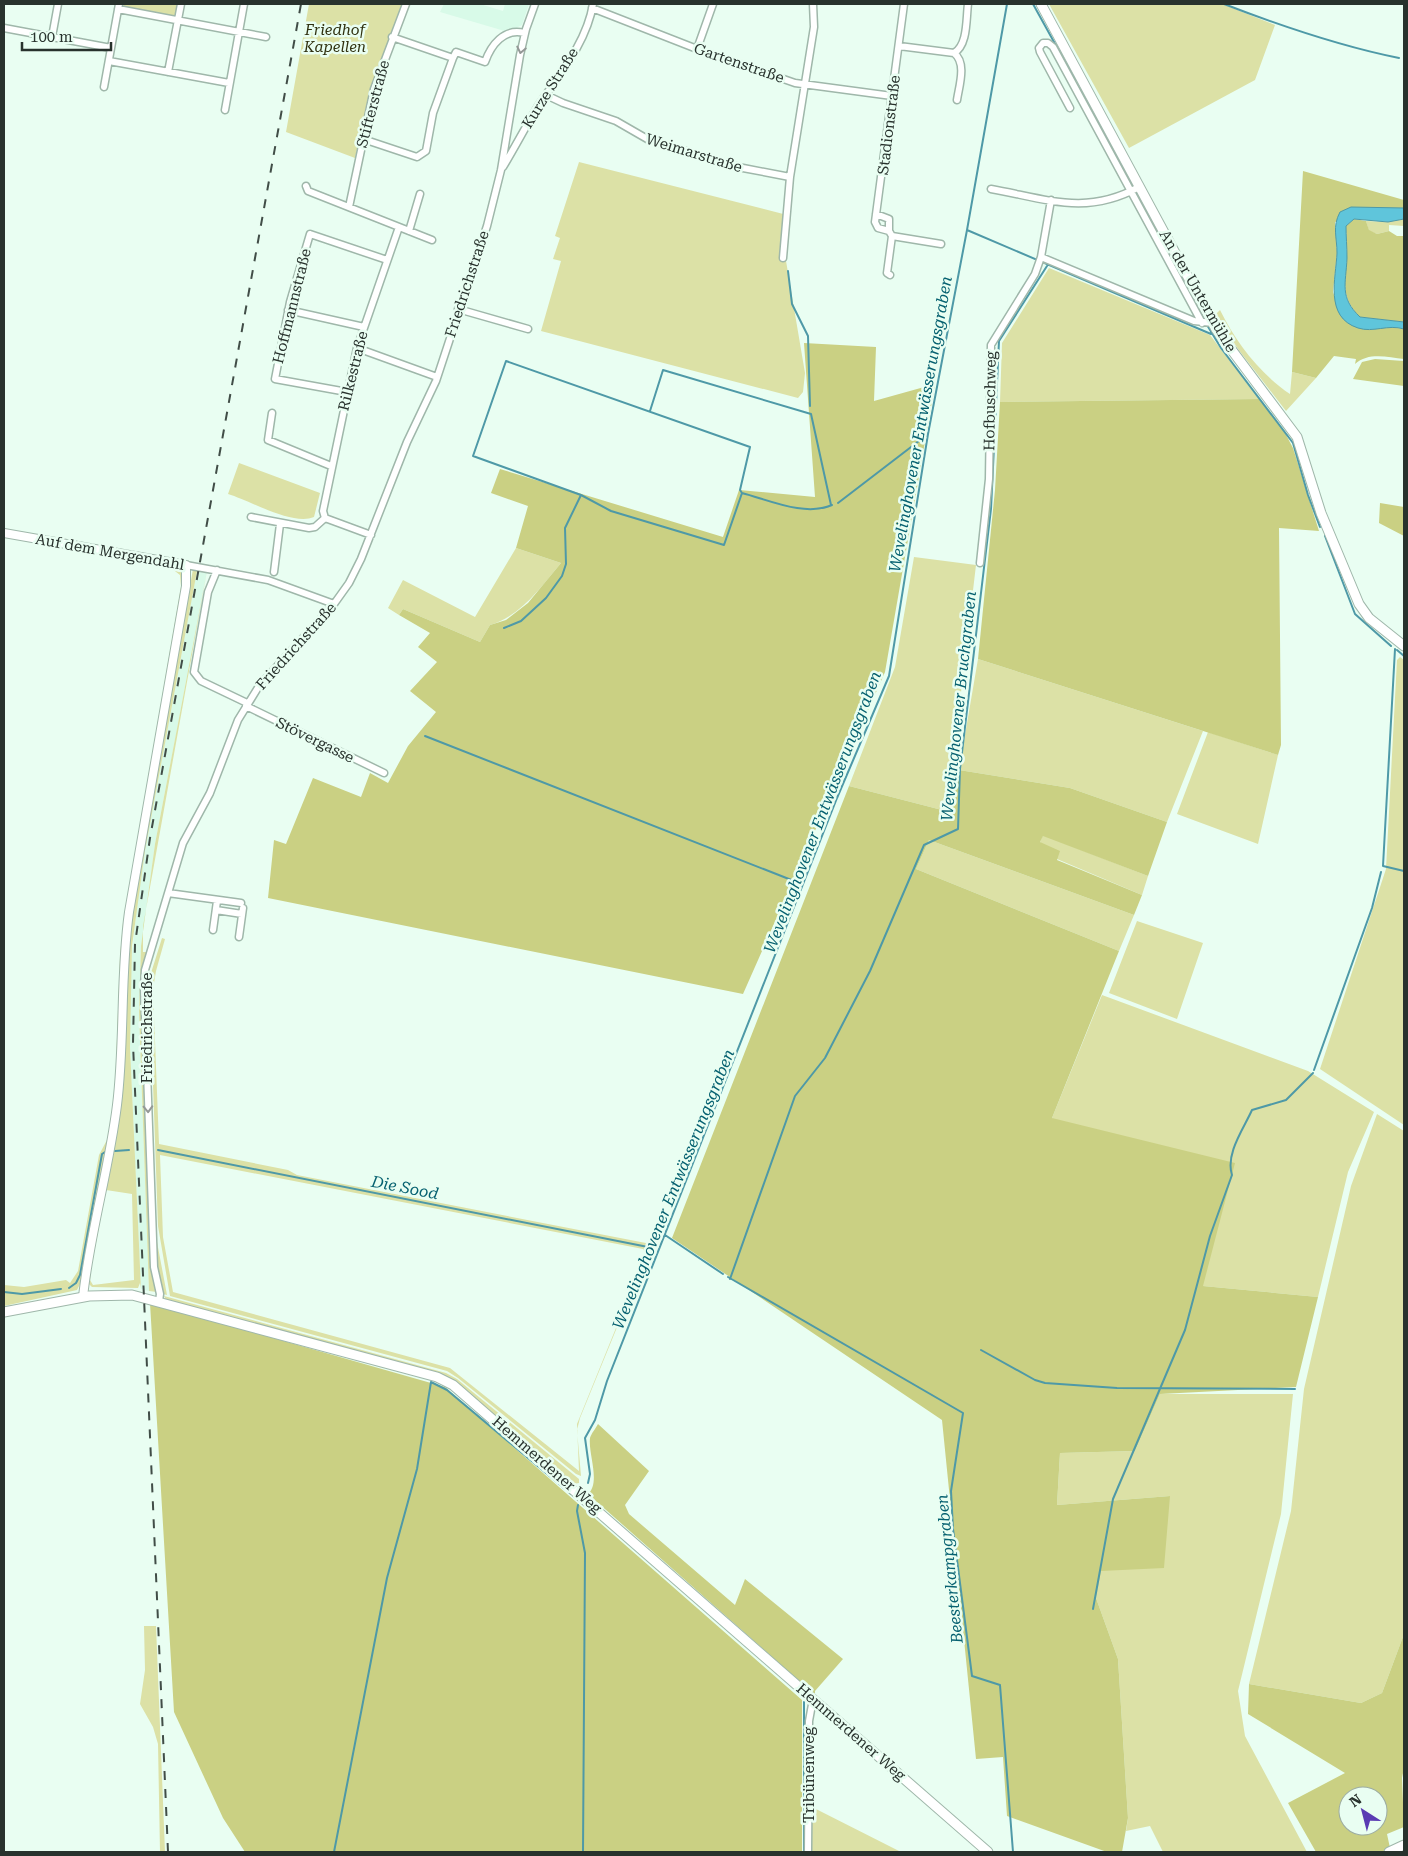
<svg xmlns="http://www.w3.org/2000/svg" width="1408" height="1856" font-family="'Roboto Serif',serif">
<rect width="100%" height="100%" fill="#e9fef2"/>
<path fill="#d8fae8" d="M 444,4 L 480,4 L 503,11 L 505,4 L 529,4 L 522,25 L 508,32 L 440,12 Z
M 197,570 L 207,571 L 155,844 L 141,946 L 139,1012 L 149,1291 L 141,1289 L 139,1249 L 130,1047 L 131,964 L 137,905 L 145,851 Z"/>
<path fill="#dce1a6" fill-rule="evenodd" d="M 124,4 L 171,4 L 178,5 L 176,18 L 123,8 Z
M 309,4 L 405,4 C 382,53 366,105 355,158 L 286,132 Z
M 1049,4 L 1222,4 L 1275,25 L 1255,80 L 1129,148 Z
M 579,162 L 791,216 L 785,255 L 805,373 L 803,392 L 798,398 L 541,331 L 561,261 L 553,259 L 560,238 L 555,236 Z
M 1404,219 L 1404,226 L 1389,225 L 1389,231 L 1377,234 L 1369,231 L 1366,221 L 1388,222 Z
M 1049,268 L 1210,335 L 1259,399 L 1000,402 L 1002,343 Z
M 1220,310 C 1236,342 1259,373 1290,394 L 1292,372 L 1316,378 L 1286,411 L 1238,349 L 1216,314 Z
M 239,463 L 320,493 L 314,517 C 293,526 251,501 228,494 Z
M 516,548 L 561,563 C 540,588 522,615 490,625 L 480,642 L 403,609 L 399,615 L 388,608 L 403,580 L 475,617 Z
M 914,557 L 976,565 L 949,794 L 942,810 L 849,786 L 895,667 Z
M 172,565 L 181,572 L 183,583 L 125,918 L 114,1106 L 81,1282 L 77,1290 L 4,1306 L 4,1285 L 24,1287 L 66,1280 L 70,1283 L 78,1271 L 99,1155 L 108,1138 L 115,1092 L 120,956 L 123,923 L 181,587 L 180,575 L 171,568 Z
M 193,569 L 197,571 L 145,851 L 132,946 L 130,1047 L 141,1289 L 140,1283 L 138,1288 L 92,1287 L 89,1284 L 90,1270 L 114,1152 L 121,1098 L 129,933 ZM 106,1190 L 132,1194 L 134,1280 L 93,1285 L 90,1280 L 91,1269 Z
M 207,571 L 143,926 L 143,952 L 148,952 L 142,972 L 151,1267 L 157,1292 L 149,1291 L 139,1012 L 141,946 L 155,844 Z
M 1400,657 L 1404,660 L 1404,1125 L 1320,1069 L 1386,869 L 1397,660 Z
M 978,659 L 1203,731 L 1167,822 L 1070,788 L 959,770 Z
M 1208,732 L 1278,755 L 1258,844 L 1177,814 Z
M 1043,835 L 1148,876 L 1142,895 L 1057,859 L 1040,842 Z
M 929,840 L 1134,915 L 1119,951 L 916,869 Z
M 1137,921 L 1203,943 L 1177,1019 L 1109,993 Z
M 158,937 L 149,972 L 148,998 L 157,1242 L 167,1295 L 163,1294 L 157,1270 L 146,999 L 148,972 Z
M 162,938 L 165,939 L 156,971 L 153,989 L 159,1144 L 288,1170 L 297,1175 L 651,1244 L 580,1418 L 577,1430 L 581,1476 L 576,1474 L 458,1378 L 447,1371 L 170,1296 L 158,1226 L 150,999 L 151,973 ZM 160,1155 L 643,1249 L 646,1254 L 577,1424 L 579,1471 L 450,1368 L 173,1292 L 163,1237 Z
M 1102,995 L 1308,1071 L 1374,1112 L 1348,1172 L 1318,1297 L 1203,1286 L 1052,1118 Z
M 1377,1114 L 1404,1131 L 1404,1634 L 1382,1693 L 1361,1703 L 1249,1684 L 1291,1511 L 1304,1389 L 1351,1186 Z
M 164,1296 L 446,1373 L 457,1379 L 579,1479 L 579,1483 L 573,1484 L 458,1385 L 166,1300 Z
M 1160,1394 L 1293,1394 L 1281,1514 L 1238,1691 L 1245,1736 L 1307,1852 L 1163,1852 L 1150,1826 L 1126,1831 L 1128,1818 L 1118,1659 L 1096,1598 L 1100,1571 L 1170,1496 L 1057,1505 L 1060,1453 L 1135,1451 Z
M 144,1626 L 156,1626 L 165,1852 L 160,1852 L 158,1744 L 153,1727 L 140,1704 L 145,1670 Z
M 812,1807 L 901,1852 L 812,1852 Z"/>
<path fill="#cad083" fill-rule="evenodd" d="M 1303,171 L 1404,200 L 1404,208 L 1378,209 L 1335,222 L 1337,253 L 1333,292 L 1339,310 L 1347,320 L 1370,330 L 1387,326 L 1404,329 L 1404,359 C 1387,357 1368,352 1355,364 L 1356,359 L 1334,356 L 1316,378 L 1292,372 Z
M 1354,219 L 1366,221 L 1369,230 L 1377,234 L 1389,231 L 1397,236 L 1404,236 L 1404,322 L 1360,317 C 1339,296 1346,281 1347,254 C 1347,244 1346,235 1346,226 Z
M 804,343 L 876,347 L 874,401 L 935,384 L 885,672 L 743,994 L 268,898 L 274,840 L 286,844 L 313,778 L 361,797 L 370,773 L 388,783 L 408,746 L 436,712 L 410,691 L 437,662 L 418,647 L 430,633 L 399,615 L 403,609 L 480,642 L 490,625 L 506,620 L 528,603 L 561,563 L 516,548 L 528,506 L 491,493 L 500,469 L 723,537 L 739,490 L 815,497 Z
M 1375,359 L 1404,361 L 1404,386 L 1353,379 L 1362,362 Z
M 1259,399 L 1285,433 L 1293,448 L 1319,531 L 1279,528 L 1281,745 L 1278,755 L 978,659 L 995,490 L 1000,402 Z
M 1380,503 L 1404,507 L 1404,536 L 1379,523 Z
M 959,770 L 1070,788 L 1167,822 L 1148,876 L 1043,836 L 1040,842 L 1060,851 L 1057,860 L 1142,895 L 1134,915 L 929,840 L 916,869 L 1119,951 L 1052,1118 L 1235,1163 L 1203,1286 L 1318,1297 L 1296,1387 L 1160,1394 L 1135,1451 L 1060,1453 L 1057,1505 L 1170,1496 L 1164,1568 L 1101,1571 L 1096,1598 L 1118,1659 L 1128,1818 L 1122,1852 L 1107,1852 L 1007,1816 L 1003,1757 L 976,1759 L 942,1420 L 672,1238 L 849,786 L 942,810 Z
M 150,1303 L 445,1387 L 802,1700 L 802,1852 L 245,1852 L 223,1818 L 174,1712 Z
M 598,1424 L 649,1471 L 625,1505 L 629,1514 L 735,1605 L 745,1579 L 843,1659 L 815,1691 L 815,1695 L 588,1494 C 601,1482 588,1454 590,1438 C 591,1434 596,1428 598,1424 Z
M 1404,1634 L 1404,1768 L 1402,1778 L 1404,1827 L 1387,1834 L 1390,1848 L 1381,1852 L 1316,1852 L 1288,1803 L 1345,1773 L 1248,1714 L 1249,1684 L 1361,1703 L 1382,1693 ZM 1348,1796 L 1378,1796 L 1378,1826 L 1348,1826 Z"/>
<path fill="#5fc5db" stroke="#4e99a7" d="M 1351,207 L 1404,208 L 1404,219 L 1388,222 L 1354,219 L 1346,226 C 1346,236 1347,247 1347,258 C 1346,284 1339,297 1360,317 L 1404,322 L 1404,329 C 1388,324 1373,333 1358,328 C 1324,317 1336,278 1337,253 C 1337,237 1332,227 1340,212 Z"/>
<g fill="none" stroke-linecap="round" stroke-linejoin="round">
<path stroke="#4e99a7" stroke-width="2" d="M 1033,4 L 1075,80
M 1224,4 C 1281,26 1339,46 1399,58
M 1079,88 L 1133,188
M 1135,192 L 1203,319
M 967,230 L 1211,334
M 788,271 L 792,304 L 808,336 L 810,406
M 1207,325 L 1221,348 L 1293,443 L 1308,495 L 1320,527
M 650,411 L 663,370 L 811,414 L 831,505
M 581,495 L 473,456 L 506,361 L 750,447 L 740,490 L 742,493
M 838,503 L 928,434
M 1325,536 L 1355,614 L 1391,646
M 504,628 L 521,621 L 546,598 L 562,576 L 566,564 L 565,528 L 581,495 L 611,511 L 724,545 L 742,493 C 769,500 805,517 832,505
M 1395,649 L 1383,866 L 1404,871
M 1397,650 L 1404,656
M 425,736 L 794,881
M 1314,1070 L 1372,908 L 1381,872
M 158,1150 L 648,1247
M 115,1151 L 129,1150
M 665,1235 L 723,1274
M 728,1277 L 963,1413 L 951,1491 L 953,1529 L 972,1676 L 1000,1685 L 1013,1852
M 730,1279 L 795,1096 L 825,1058 L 870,971 L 924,845 L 958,829 L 960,769 L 991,509 L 999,341 L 1047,266
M 69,1288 L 76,1283 L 80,1275 L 102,1154 L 105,1152
M 4,1292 L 22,1294 L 61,1289
M 981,1350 L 1035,1380 L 1045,1383 L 1117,1388 L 1295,1389
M 588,1483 L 590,1474 L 585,1438 L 595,1420 L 607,1381 L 837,798 L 889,676 L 928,434 L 967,230 L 1007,4
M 578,1505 L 577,1511 L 585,1553 L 583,1852
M 1093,1609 L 1113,1499 L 1185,1330 L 1210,1236 L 1232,1175 C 1225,1154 1244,1128 1252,1110 L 1286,1100 L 1313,1073
M 334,1852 L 387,1578 L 417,1469 L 431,1382 L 447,1390 L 571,1494
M 804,1852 L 804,1702"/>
<defs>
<path id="minor" d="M 592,8 L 697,49 L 795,83 L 892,96
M 118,9 L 266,37
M 4,28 L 111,48
M 52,37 L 58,4
M 899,46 L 954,53 C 968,45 966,19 968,4
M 697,49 L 713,4
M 954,53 C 967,63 959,86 957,100
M 453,58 L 456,52 L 485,62 C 491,45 504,28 524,33
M 109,61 L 229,83
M 168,72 L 181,4
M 104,87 L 119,4
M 546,95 L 563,103 L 616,121 L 649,140 L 743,168 L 790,177
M 1070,108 L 1040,52 L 1039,48 L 1043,43 L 1048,43 L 1053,47 L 1202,323
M 225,110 L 244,4
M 363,139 L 417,157 L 426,151 L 433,113 L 453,58 L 392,37
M 503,167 C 515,147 526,126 538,106 C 559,75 587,42 593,4
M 306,186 L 308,191 L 432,240
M 991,189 C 1047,199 1086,216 1139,187
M 349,207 L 374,89 L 406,4
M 876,214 L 889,219 L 889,231
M 409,231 L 420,194
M 892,236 L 889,231 L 878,228 L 875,222 L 904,4
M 892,236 L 941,244
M 1041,257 L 1194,321 L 1213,323
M 783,258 L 790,177 L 814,27 L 813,4
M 890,275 L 887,273 L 892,236
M 458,309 L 528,329
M 288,310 L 364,327
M 357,348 L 437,377
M 347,392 L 275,379 L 290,302 L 310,234 L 387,260
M 272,413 L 268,440 L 331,466
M 251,517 L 309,528 L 315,527 L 325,518 L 371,535
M 325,518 L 323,511 L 357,348 L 399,227
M 980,563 L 989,479 L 991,345 L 1035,274 L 1041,257 L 1051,200
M 186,565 L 268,580 L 334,604
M 217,570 L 208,592 L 194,672 L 201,681 L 247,703
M 274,572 L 280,524
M 246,706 L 384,773
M 168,893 L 241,903
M 216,910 L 242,914
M 213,930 L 217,901
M 239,937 L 243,908
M 159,1301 L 160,1294 L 154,1267 L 144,987 L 145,970 L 183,843 L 210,793 L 238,720 L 259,686 L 334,604 L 349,583 L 361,559 L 407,442 L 436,381 L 487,226 L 501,170 L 520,55 L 526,29 L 535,4
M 808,1852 L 809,1721 L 813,1699"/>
<path id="tertiary" d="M 4,533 L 186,565 L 186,586 L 129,912 C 120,976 125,1041 117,1105 C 109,1170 90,1232 83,1297"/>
<path id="secondary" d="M 1041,4 L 1216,329 L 1297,437 L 1321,513 L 1359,604 L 1369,618 L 1404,646
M 4,1312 L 89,1296 L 132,1295 L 437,1377 L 453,1385 L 988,1852
M 1389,1852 L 1404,1845"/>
</defs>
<use href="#minor" stroke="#9fb7aa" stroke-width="9"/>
<use href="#tertiary" stroke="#9fb7aa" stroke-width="10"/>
<use href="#secondary" stroke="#9fb7aa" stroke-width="11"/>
<use href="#minor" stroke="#fff" stroke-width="6"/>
<use href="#tertiary" stroke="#fff" stroke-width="8"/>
<use href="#secondary" stroke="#fff" stroke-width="9"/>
<path stroke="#414d47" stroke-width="2" stroke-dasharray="9 9" stroke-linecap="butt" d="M 168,1852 L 133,1044 L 135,944 L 150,838 L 301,4"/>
</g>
<defs><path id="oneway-chevron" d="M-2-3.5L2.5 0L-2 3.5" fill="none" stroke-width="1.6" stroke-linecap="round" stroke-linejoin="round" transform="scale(1.25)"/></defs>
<g stroke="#949896">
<use href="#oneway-chevron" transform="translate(521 50) rotate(102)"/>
<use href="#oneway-chevron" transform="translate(148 1109) rotate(88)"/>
</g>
<g text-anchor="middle" stroke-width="5" stroke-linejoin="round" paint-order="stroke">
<g font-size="15" font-style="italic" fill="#303110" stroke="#e9fef2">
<text x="335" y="35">Friedhof<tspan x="335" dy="17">Kapellen</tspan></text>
</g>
<g font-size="15" fill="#28322d" stroke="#e9fef2">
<text transform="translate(739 63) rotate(19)" y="5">Gartenstraße</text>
<text transform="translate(550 88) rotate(-58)" y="5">Kurze Straße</text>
<text transform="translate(373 104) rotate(-75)" y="5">Stifterstraße</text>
<text transform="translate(889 125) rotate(-83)" y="5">Stadionstraße</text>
<text transform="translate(694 153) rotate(17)" y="5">Weimarstraße</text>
<text transform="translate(467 284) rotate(-72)" y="5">Friedrichstraße</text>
<text transform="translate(1198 291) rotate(60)" y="5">An der Untermühle</text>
<text transform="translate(292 306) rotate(-76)" y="5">Hoffmannstraße</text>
<text transform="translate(353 371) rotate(-76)" y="5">Rilkestraße</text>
<text transform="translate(990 401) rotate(-89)" y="5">Hofbuschweg</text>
<text transform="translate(110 552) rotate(10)" y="5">Auf dem Mergendahl</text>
<text transform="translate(296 646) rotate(-48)" y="5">Friedrichstraße</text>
<text transform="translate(315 740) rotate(26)" y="5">Stövergasse</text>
<text transform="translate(147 1028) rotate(-90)" y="5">Friedrichstraße</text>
<text transform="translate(547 1465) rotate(41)" y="5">Hemmerdener Weg</text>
<text transform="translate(851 1732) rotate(41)" y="5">Hemmerdener Weg</text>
<text transform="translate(809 1775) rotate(-90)" y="5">Tribünenweg</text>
</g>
<g font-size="16" font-style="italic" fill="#066170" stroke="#e9fef2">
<text transform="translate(920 424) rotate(-80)" y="6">Wevelinghovener Entwässerungsgraben</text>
<text transform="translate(958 706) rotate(-84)" y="6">Wevelinghovener Bruchgraben</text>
<text transform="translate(822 812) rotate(-69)" y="6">Wevelinghovener Entwässerungsgraben</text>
<text transform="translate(405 1187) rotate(11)" y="6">Die Sood</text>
<text transform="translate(673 1189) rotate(-68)" y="6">Wevelinghovener Entwässerungsgraben</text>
<text transform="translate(949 1569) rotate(-96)" y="6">Beesterkampgraben</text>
</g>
</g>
<rect width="1408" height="1856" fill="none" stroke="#28322d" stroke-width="10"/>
<g transform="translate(1363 1811) rotate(324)"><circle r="24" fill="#e9fef2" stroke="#9caca3"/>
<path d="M0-4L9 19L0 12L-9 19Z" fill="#5a3bb3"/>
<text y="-8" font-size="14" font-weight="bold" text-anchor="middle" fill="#28322d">N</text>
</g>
<path d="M22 42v8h89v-8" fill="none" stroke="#28322d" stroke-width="2.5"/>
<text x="30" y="42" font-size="15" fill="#28322d" stroke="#e9fef2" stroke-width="4" paint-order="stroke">100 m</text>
</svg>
